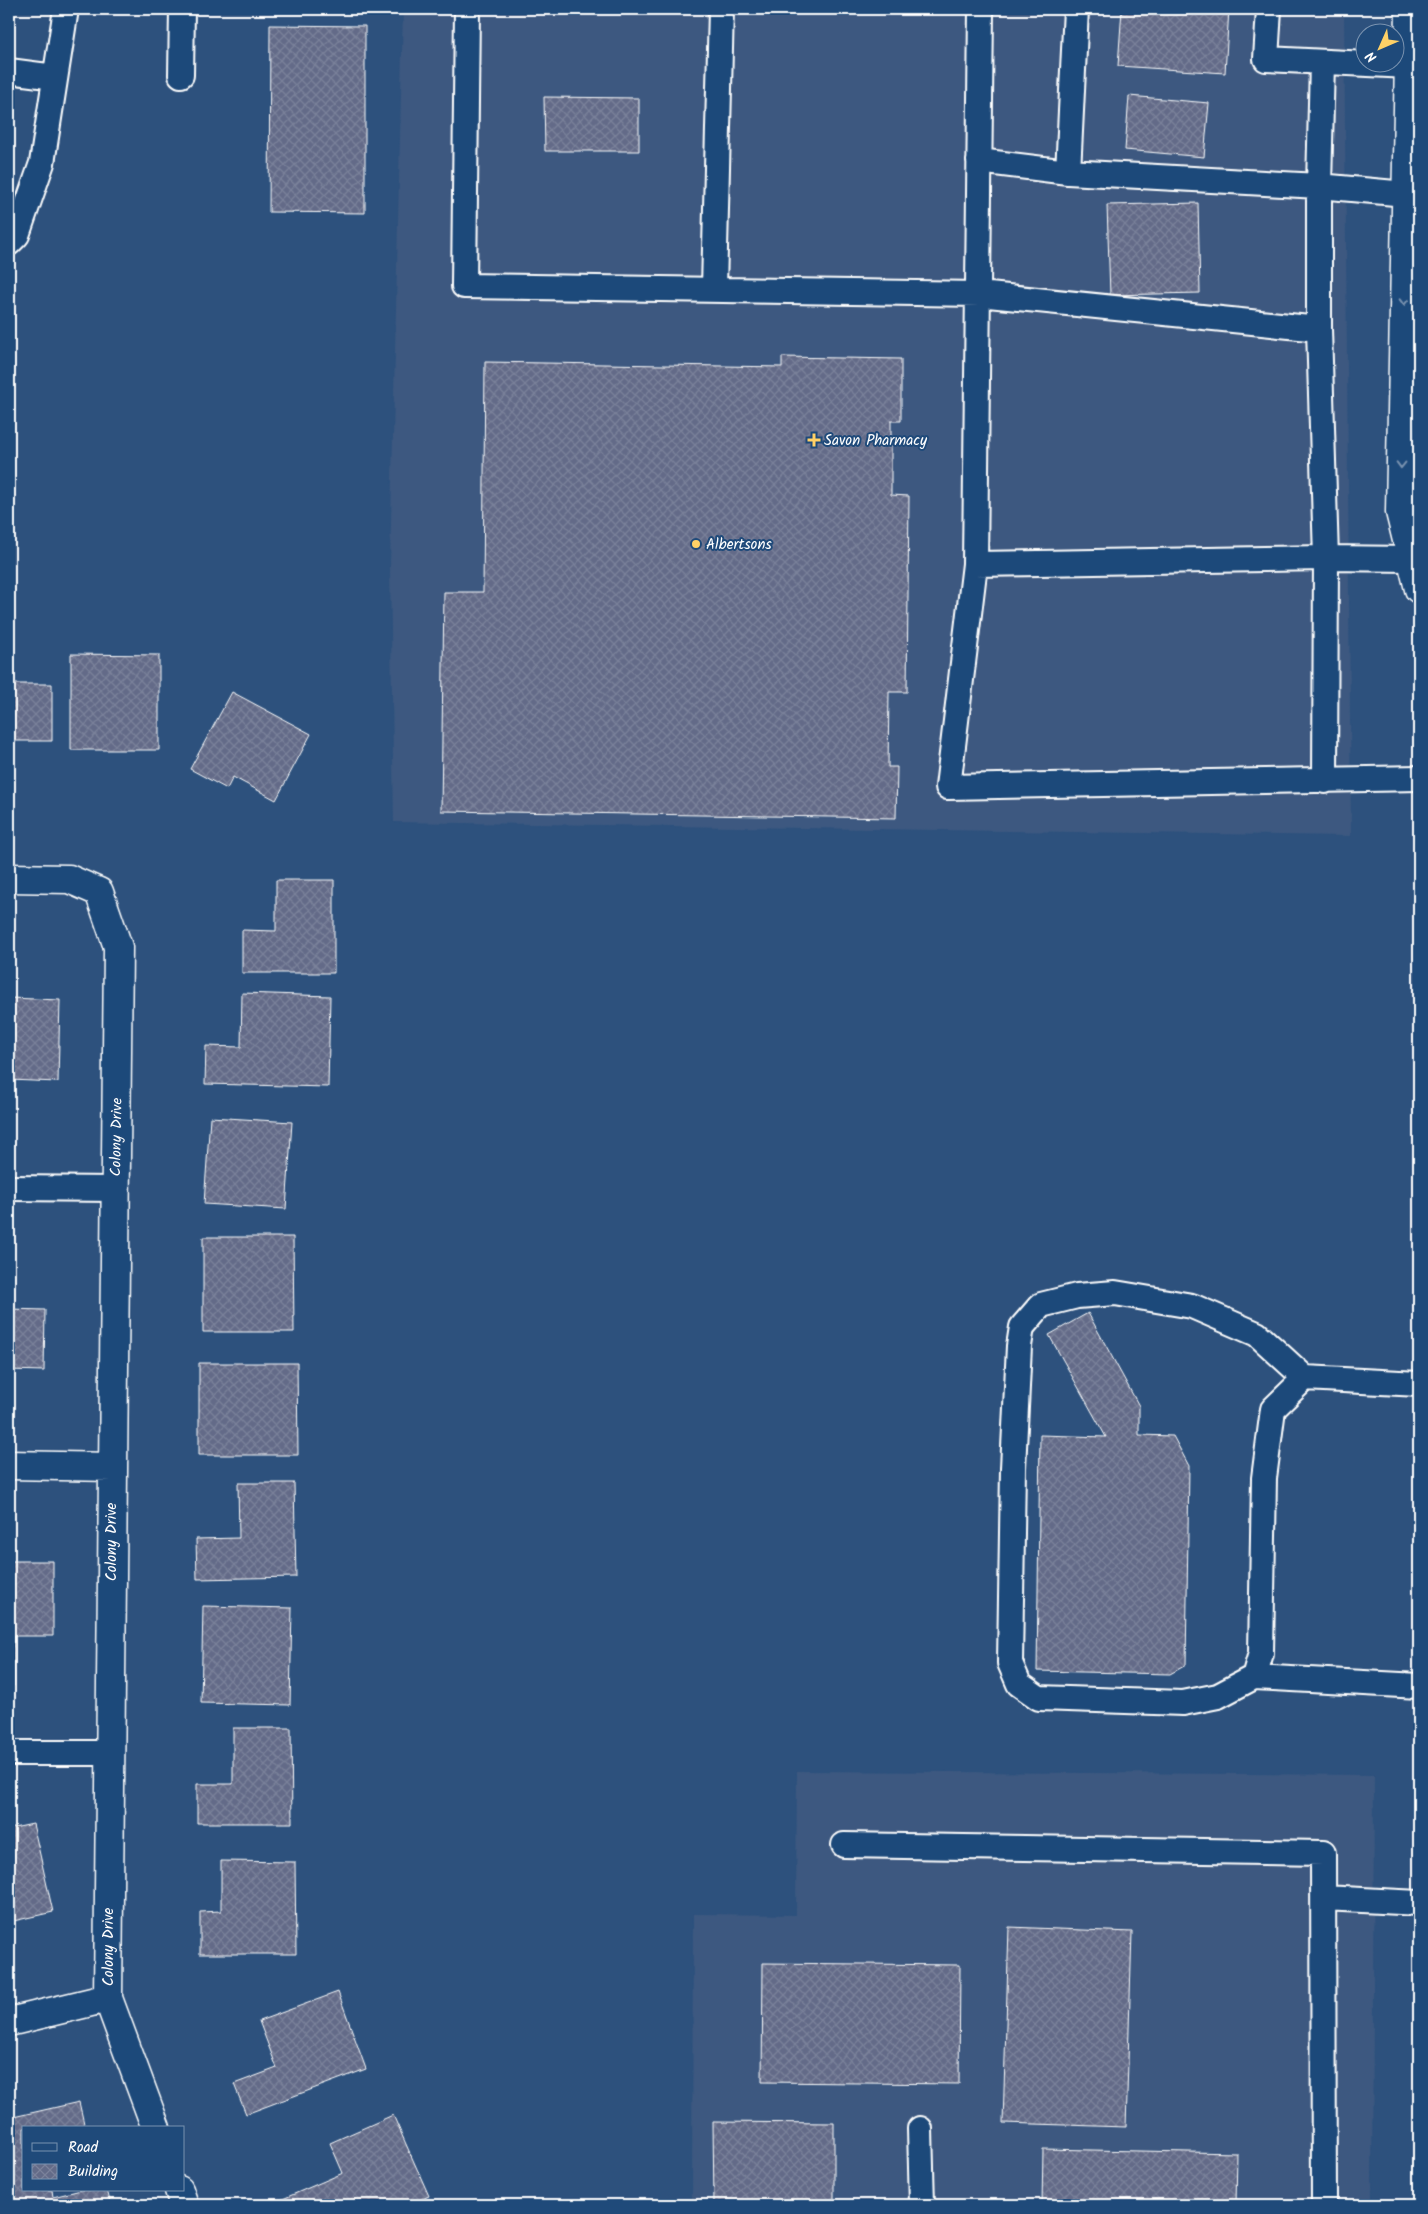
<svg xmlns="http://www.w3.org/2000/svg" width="1428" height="2214" font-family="Kalam,sans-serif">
<defs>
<pattern id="building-cross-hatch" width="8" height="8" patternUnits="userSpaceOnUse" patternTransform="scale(1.25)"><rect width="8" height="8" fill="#636b88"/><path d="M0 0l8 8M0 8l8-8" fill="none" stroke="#7a819a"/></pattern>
</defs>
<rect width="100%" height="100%" fill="#2d517d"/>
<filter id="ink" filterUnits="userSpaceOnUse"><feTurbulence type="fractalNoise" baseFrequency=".02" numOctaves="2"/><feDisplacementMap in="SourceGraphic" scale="10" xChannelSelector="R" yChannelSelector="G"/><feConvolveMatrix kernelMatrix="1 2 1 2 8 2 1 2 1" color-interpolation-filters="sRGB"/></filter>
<g filter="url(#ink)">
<path fill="#3d5980" d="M 403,9 L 1344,9 L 1351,836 L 394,822 L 390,566 Z
M 797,1771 L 1374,1775 L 1372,2205 L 692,2205 L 693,1914 L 796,1915 Z"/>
<path fill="url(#building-cross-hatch)" stroke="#fff" d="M 1122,9 L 1229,9 L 1225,73 L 1118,66 Z
M 270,25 L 365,26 L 365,213 L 269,212 Z
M 1129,96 L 1209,103 L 1204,157 L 1125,150 Z
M 544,97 L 639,98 L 639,151 L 545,151 Z
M 1198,203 L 1200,293 L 1110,295 L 1107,205 Z
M 782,357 L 901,359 L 901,421 L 891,421 L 891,495 L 909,496 L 907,692 L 889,692 L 888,767 L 897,767 L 896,818 L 441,811 L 444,592 L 483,592 L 485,362 L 782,367 Z
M 71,654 L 159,655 L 159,750 L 71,750 Z
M 9,684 L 52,684 L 52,741 L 9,741 Z
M 232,692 L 311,734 L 276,800 L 233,777 L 227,789 L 190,769 Z
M 276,880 L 334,880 L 334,973 L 242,973 L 242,930 L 276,931 Z
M 242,993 L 330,996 L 328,1087 L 205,1084 L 206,1046 L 241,1047 Z
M 9,998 L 60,1000 L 58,1082 L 9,1080 Z
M 210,1117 L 292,1122 L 286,1209 L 204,1204 Z
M 203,1237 L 293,1237 L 294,1332 L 203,1332 Z
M 9,1309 L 45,1310 L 44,1371 L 9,1370 Z
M 1088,1313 L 1139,1406 L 1139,1435 L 1173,1436 L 1189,1466 L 1186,1665 L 1170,1674 L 1037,1671 L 1040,1435 L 1106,1437 L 1049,1335 Z
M 199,1363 L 297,1363 L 298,1455 L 199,1455 Z
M 238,1483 L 294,1483 L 296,1577 L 197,1579 L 196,1539 L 239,1538 Z
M 9,1561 L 53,1561 L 53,1636 L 14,1636 L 14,1686 L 9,1686 Z
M 203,1606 L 292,1608 L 290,1705 L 201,1703 Z
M 233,1728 L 291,1728 L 292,1823 L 197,1823 L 197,1784 L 233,1784 Z
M 33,1824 L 53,1912 L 9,1922 L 9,1829 Z
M 221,1861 L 295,1862 L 296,1954 L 200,1954 L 200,1912 L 221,1911 Z
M 1009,1927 L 1132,1932 L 1126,2127 L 1003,2123 Z
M 763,1963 L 960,1965 L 959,2084 L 762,2082 Z
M 338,1992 L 366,2069 L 246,2114 L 234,2084 L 277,2068 L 259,2021 Z
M 79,2102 L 85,2128 L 24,2128 L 24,2190 L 52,2190 L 53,2197 L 81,2190 L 107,2190 L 111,2205 L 14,2205 L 9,2184 L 9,2118 Z
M 393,2115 L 429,2196 L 409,2205 L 280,2205 L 278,2201 L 343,2173 L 330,2143 Z
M 713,2122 L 834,2123 L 834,2205 L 714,2205 Z
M 1043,2149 L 1237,2153 L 1236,2205 L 1042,2205 Z"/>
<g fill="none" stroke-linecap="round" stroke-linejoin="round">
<defs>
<path id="service" d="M 467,9 L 464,286 L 979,294 L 1319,329 L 1326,558 L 1325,781
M 981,9 L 975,564 L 1326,558 L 1412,559
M 1076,9 L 1068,172 L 1319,186 L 1406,194
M 1269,9 L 1266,59 L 1409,66
M 9,71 L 55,77
M 181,75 L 182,9
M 979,161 L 1068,172
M 9,243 L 17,235 L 42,163 L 66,9
M 714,288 L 721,9
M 1319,329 L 1319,186 L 1322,62
M 975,564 L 948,787 L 1419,778
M 9,1188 L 115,1189
M 1305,1378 L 1273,1409 L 1264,1478 L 1261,1653 L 1254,1677 L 1218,1696 L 1183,1703 L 1039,1698 L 1019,1684 L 1010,1663 L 1013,1468 L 1019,1346 L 1022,1327 L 1041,1305 L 1077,1296 L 1115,1293 L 1192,1306 L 1257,1334 L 1305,1378 L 1419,1384
M 1254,1677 L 1419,1686
M 9,1753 L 110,1753
M 844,1845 L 1323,1853 L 1324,2205
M 1324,1898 L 1419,1903
M 920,2129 L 922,2205"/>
<path id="minor" d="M 9,878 L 69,879 L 99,892 L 118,947 L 108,1998 L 156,2128
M 9,1465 L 112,1467
M 9,2022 L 108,1998
M 179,2190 L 184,2205"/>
<path id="secondary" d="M 1410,9 L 1400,512 L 1419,589"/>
</defs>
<use href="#service" stroke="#fff" stroke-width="28"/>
<use href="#minor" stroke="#fff" stroke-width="31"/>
<use href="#secondary" stroke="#fff" stroke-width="31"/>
<use href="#service" stroke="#1f4a7a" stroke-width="24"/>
<use href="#minor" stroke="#1f4a7a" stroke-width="28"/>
<use href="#secondary" stroke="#1f4a7a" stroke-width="28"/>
</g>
<defs><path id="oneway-chevron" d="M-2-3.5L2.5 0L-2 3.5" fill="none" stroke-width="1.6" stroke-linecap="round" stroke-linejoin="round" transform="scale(1.25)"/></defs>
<g stroke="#7992af">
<use href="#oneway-chevron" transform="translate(1404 302) rotate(91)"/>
<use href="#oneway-chevron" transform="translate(1401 465) rotate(91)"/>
</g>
</g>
<g fill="#ffd166" stroke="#1f4a7a" stroke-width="2">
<path d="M811.5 432.5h5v5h5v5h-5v5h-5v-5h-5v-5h5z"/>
<circle cx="696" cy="544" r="5"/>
</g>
<g text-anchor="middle" stroke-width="4" stroke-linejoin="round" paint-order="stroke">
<g font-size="15" fill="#fff" stroke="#1f4a7a" text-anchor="start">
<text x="824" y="445">Savon Pharmacy</text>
<text x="706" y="549">Albertsons</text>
</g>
<g font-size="15" fill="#fff" stroke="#1f4a7a">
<text transform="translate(116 1137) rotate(-89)" y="5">Colony Drive</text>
<text transform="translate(111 1542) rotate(-90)" y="5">Colony Drive</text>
<text transform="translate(108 1947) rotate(-90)" y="5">Colony Drive</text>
</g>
</g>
<rect width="1428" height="2214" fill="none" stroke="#1f4a7a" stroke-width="30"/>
<rect x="15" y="15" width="1398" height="2184" fill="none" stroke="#fff" stroke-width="2" filter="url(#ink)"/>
<rect x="22" y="2126" width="162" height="65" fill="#1f4a7a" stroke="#7992af"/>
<rect x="32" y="2143" width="25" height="8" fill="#1f4a7a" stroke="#7992af"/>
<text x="68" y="2152" font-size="15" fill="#ffffff">Road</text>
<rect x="32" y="2164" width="25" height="15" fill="url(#building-cross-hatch)" stroke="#7992af"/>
<text x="68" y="2176" font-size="15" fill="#ffffff">Building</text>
<g transform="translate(1380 48) rotate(225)"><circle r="24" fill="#1f4a7a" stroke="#7992af"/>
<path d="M0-4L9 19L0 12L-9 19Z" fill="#ffd166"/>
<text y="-8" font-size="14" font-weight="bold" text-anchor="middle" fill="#ffffff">N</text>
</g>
</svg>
